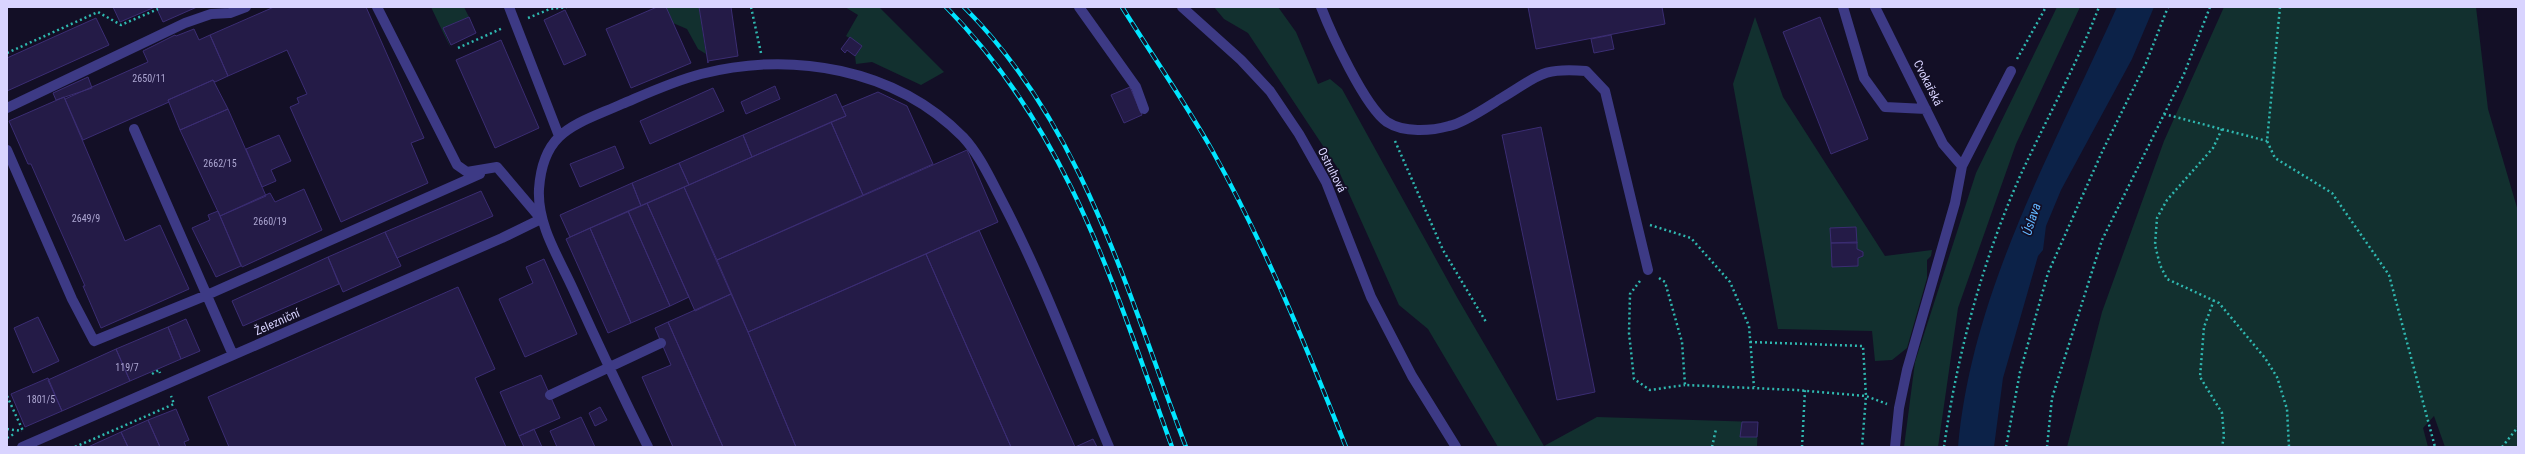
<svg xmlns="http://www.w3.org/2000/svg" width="2525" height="454" font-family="'Roboto Condensed',sans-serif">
<rect width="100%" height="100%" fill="#130f26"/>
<path fill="#12302f" d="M 431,7 L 464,7 L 469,17 L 443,28 L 451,49 Z
M 666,7 L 699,7 L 706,54 L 698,49 L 687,29 L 673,23 Z
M 845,7 L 879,7 L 944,72 L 921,85 L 872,62 L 856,64 L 855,56 L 862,46 L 846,36 L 858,15 Z
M 1214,7 L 1278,7 L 1296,32 L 1318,84 L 1330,79 L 1342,89 L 1458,299 L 1544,446 L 1597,417 L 1758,422 L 1757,447 L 1498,447 L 1428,329 L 1399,305 L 1337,167 L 1248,33 L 1224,19 Z
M 2057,7 L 2080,7 L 2016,144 L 1958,308 L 1938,447 L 1904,447 L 1915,362 L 1976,173 Z
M 2224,7 L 2476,7 L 2488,109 L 2518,211 L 2518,447 L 2445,447 L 2434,416 L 2423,428 L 2428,447 L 2067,447 L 2102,312 L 2164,141 Z
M 1755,17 L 1783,97 L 1885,256 L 1932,250 L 1931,256 L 1927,260 L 1927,278 L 1907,348 L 1892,360 L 1875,361 L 1872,331 L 1778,329 L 1733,84 Z"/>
<path fill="#0c2248" d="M 2117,7 L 2154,7 L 2132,59 L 2061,190 L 2046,226 L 2043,250 L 2038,256 L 2003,378 L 1994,447 L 1958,447 C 1972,290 2054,148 2117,7 Z"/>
<path fill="#241b47" stroke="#3b2d73" d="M 113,7 L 155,7 L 120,22 Z
M 156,7 L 197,7 L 163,22 Z
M 274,7 L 366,7 L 424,138 L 411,143 L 428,183 L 341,222 L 290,107 L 299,103 L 297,98 L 307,94 L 287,50 L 228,76 L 210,35 Z
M 657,7 L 666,7 L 691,63 L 631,88 L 606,29 Z
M 699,7 L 731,7 L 738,56 L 708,61 L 708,63 Z
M 1528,7 L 1662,7 L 1665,24 L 1536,49 Z
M 565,10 L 586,55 L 564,65 L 544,20 Z
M 469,17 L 476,33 L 451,45 L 443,28 Z
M 1820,17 L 1868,139 L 1831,154 L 1783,32 Z
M 96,18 L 109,45 L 7,91 L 7,58 Z
M 194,29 L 199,40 L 210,35 L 228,76 L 215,82 L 213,80 L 168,100 L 169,102 L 83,140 L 65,99 L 148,62 L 143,51 L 175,35 L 176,36 Z
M 1611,35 L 1614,49 L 1594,53 L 1591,39 Z
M 850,37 L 862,46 L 855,56 L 847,50 L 845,53 L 841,49 Z
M 501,40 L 539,128 L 495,148 L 456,60 Z
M 88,77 L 92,88 L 56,100 L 53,93 Z
M 213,80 L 228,109 L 180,130 L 168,100 Z
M 775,86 L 780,99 L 746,114 L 741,102 Z
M 1130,87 L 1142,115 L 1124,123 L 1111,95 Z
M 713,88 L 724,111 L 650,144 L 640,121 Z
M 878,92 L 907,106 L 933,164 L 863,195 L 831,122 L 846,116 L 842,107 Z
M 836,94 L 846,116 L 752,157 L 743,135 Z
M 64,97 L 125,241 L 160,225 L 189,289 L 101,328 L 83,286 L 85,286 L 31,164 L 28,164 L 9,121 Z
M 228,109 L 266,196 L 220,216 L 180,130 Z
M 831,122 L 863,195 L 717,260 L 684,187 Z
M 1541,127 L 1595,392 L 1557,400 L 1502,135 Z
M 279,135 L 291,161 L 271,170 L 276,181 L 262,187 L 246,149 Z
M 743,135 L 752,157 L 689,185 L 679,163 Z
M 615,146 L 624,168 L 580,187 L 570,164 Z
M 967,150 L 998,222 L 748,332 L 717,260 Z
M 679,163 L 689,185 L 641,206 L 632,183 Z
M 632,183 L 641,206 L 570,237 L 560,215 Z
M 684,187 L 731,294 L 695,311 L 647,203 Z
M 304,189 L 322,230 L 242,267 L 220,216 L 270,193 L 275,202 Z
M 481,191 L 493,216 L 397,258 L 385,232 Z
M 647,203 L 689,297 L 670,306 L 628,211 Z
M 218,211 L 241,266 L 216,277 L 192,228 L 210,220 L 208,215 Z
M 628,211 L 670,306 L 631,323 L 590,228 Z
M 1856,227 L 1857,243 L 1831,243 L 1830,228 Z
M 590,228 L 631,323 L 608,333 L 566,239 Z
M 979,230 L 1075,447 L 1011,447 L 926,254 Z
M 385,232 L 401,266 L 343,292 L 328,257 Z
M 1857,242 L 1857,249 L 1863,252 L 1863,256 L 1858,258 L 1858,266 L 1832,267 L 1831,243 Z
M 926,254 L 1011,447 L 796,447 L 748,332 Z
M 328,257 L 339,284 L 243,326 L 232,301 Z
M 544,259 L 577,334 L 525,357 L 499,299 L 533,283 L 526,267 Z
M 458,287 L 495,369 L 475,378 L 506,447 L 229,447 L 208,397 Z
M 731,294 L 748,332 L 796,447 L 723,447 L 668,322 Z
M 38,317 L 59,361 L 33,373 L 14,328 Z
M 186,319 L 200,351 L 181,359 L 168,327 Z
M 668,322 L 723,447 L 673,447 L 642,377 L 671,365 L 655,328 Z
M 168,327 L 181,359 L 130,381 L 116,349 Z
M 116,349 L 130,381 L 62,411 L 48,380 Z
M 541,375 L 560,418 L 519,436 L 500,392 Z
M 48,378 L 62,411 L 25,427 L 11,394 Z
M 600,407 L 607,420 L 595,426 L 589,413 Z
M 176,409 L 189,440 L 184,442 L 186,447 L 160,447 L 148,420 Z
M 581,417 L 595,447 L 557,447 L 550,431 Z
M 148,420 L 160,447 L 128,447 L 121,432 Z
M 1742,422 L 1758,422 L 1757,437 L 1740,437 Z
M 534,429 L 542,447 L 524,447 L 519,436 Z
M 121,432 L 128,447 L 88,447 Z
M 1093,439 L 1097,447 L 1075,447 L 1082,444 Z"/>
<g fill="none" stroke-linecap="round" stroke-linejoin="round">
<path stroke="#2fb8b0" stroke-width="2.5" stroke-dasharray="2 3" stroke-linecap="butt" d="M 751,7 L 761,53
M 2280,7 L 2267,141 L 2275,158 L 2332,193 L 2389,275 L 2435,447
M 528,18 L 550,9 L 567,7
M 458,48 L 503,28
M 7,53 L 98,12 L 121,25 L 158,9
M 2017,59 L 2046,7
M 2164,114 L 2267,141
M 2222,129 L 2213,148 L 2167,200 L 2157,218 L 2155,245 L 2160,265 L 2167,279 L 2219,303 L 2265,358 L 2277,377 L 2287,409 L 2289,447
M 1395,141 L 1443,250 L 1486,322
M 1650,225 L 1691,238 L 1730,282 L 1749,326 L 1754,387
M 1659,278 L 1665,282 L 1682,342 L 1685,385 L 1796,390 L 1866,396 L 1887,404
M 1640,281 L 1630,294 L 1629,333 L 1634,379 L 1650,390 L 1685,385
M 2214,300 L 2204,327 L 2200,377 L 2222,413 L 2224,436 L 2222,447
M 1750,342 L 1863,346 L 1866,396 L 1862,447
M 152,374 L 159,370 L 160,373
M 7,396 L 23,431
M 7,429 L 22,431
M 7,438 L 14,434
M 75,447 L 174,404 L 171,396
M 1712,447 L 1716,429
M 1802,447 L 1805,390
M 1944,447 C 1957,354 1983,259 2021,174 C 2047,118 2077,64 2099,7
M 2006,447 L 2020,372 L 2048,273 L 2102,152 L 2146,63 L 2168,7
M 2047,447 L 2052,398 L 2102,240 L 2184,74 L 2210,7
M 2502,447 L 2518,427"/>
<path stroke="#3d3a85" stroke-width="10" d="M 509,7 L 559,136
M 1079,7 L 1136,87 L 1144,109
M 1182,7 L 1241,60 L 1270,91 L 1299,134 L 1326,182 L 1371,297 L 1412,376 L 1456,447
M 1321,7 C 1331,33 1365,107 1387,122 C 1404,133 1431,131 1449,126 C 1464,123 1487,107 1500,99 C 1538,77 1539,67 1586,71 L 1605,91 L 1648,270
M 1843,7 L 1864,78 L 1885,107 L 1926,109
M 1875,7 L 1943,144 L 1962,166
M 7,108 L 185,23 L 211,14 L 230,13 L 246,7
M 134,129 L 233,355
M 7,150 L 72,299 L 94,341 L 207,295 L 480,174
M 550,395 L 661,343
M 22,447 L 502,238 L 541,219 L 497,167 L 467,172 L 457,165 L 377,7
M 648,447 C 622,395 597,342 573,289 C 559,258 537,225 539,189 C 543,130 575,125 622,104 C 648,93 674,81 701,74 C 792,51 895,68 963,137 C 979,154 990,178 1001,199 C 1043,279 1074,364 1109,447
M 1895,447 L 1899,408 L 1907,370 L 1955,203 L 1962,166 L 2011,71"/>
<defs>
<path id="rail" d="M 946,7 C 1070,133 1113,285 1172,447
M 964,7 C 1084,127 1127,293 1186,447
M 1122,7 C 1152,55 1184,101 1212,150 C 1265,245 1306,346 1346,447"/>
</defs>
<use href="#rail" stroke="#00e5ff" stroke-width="4.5"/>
<use href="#rail" stroke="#130f26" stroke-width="3" stroke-dasharray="9" stroke-linecap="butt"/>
</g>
<g text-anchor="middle" stroke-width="3.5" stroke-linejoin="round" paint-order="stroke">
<g font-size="10" fill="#aca6d1">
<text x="149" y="82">2650/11</text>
<text x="220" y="167">2662/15</text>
<text x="86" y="222">2649/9</text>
<text x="270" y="225">2660/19</text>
<text x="127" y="371">119/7</text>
<text x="41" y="403">1801/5</text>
</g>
<g font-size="12" fill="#d9d4ff" stroke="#130f26">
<text transform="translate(1928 83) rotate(63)" y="4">Cvokařská</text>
<text transform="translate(1332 170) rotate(63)" y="4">Ostruhová</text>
<text transform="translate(277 322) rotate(-24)" y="4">Železniční</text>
</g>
<g font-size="13" font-style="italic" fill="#62b6ff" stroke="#130f26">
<text transform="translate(2031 219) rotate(-72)" y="5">Úslava</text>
</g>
</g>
<rect width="2525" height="454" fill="none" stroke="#d9d4ff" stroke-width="16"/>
</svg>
